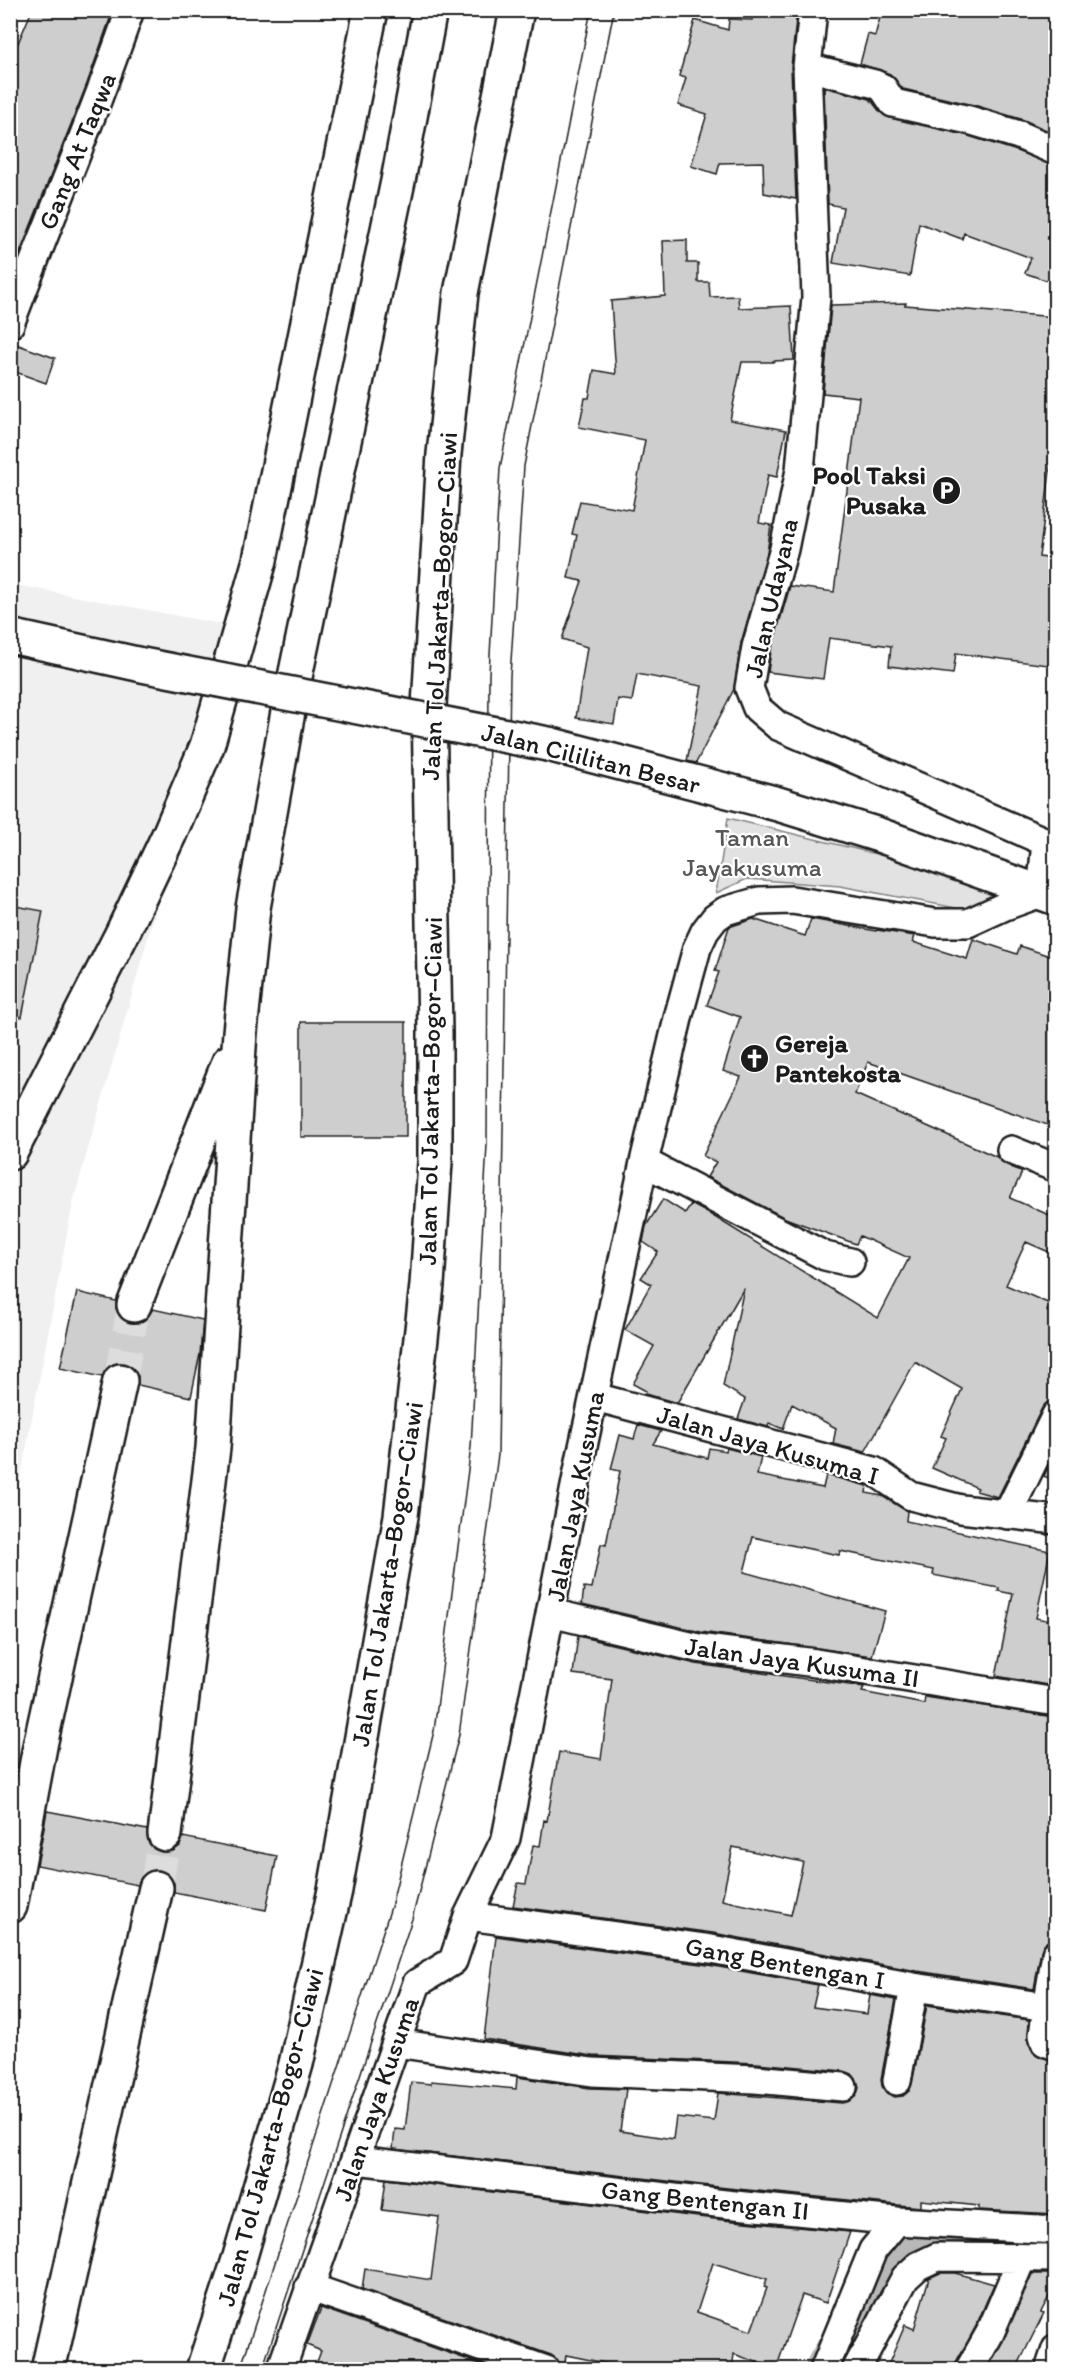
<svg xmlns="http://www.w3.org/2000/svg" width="1066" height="2380" font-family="Itim,sans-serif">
<rect width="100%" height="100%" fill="#fff"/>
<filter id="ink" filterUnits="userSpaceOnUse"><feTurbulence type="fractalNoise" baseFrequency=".0167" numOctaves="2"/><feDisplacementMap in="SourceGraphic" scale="12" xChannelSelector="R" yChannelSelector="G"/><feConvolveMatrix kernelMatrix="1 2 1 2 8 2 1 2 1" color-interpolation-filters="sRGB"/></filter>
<g filter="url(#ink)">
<path fill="#f0f0f0" d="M 11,584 L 236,627 L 73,1202 L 11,1528 Z"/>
<path fill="#e2e2e2" stroke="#7f7f7f" stroke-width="1.5" d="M 728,818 L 1020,889 L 967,910 L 840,886 L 747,879 L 716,893 Z"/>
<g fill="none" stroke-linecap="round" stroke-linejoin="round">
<path stroke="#b8b8b8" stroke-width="56" d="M 833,2370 L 906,2247 L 1056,2240"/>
</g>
<path fill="#cecece" stroke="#1c1c1c" stroke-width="1.5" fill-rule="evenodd" d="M 32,10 L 113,10 L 87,84 L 10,278 L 10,62 Z
M 753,10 L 797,10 L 791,67 L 796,199 L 764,193 L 763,162 L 720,163 L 717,174 L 691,166 L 707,114 L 678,105 L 686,78 L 679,76 L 695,20 L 728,30 L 729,19 L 752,20 Z
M 882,10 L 1056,10 L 1056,110 L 1048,131 L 1024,120 L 974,105 L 903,89 L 890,74 L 860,64 L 868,34 L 875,36 Z
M 824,87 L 870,99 L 880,112 L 890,118 L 965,135 L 1014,150 L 1056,166 L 1056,284 L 1025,273 L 1031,258 L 964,233 L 962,239 L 919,223 L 910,276 L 833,263 L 843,207 L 828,204 Z
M 687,240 L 687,263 L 698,263 L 698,282 L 709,282 L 710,297 L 738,296 L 739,308 L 791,306 L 794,360 L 773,361 L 773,362 L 742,362 L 730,420 L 786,430 L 777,477 L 768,475 L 759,523 L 771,525 L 767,553 L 741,643 L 734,689 L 696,763 L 687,761 L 702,686 L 637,674 L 632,701 L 618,699 L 614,724 L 576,718 L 587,647 L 562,639 L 582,581 L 568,578 L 577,535 L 572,534 L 580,501 L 632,510 L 645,440 L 579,427 L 585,398 L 589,398 L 594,370 L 616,374 L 611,301 L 665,296 L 663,241 Z
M 906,303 L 905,305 L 1056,317 L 1056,424 L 1039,557 L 1056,559 L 1056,666 L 956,653 L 953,674 L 889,666 L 891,646 L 829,638 L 823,679 L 768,672 L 771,651 L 790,586 L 834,592 L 859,397 L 823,393 L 831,305 Z
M 10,342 L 55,358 L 46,383 L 10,370 Z
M 10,905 L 43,911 L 22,1017 L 10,1016 Z
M 753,919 L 805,936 L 811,919 L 876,931 L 877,930 L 915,936 L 913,942 L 967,959 L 973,939 L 1017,954 L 1020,946 L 1056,958 L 1056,1128 L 868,1062 L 855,1094 L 997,1157 L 1005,1164 L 1022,1172 L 1010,1198 L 1056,1218 L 1056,1255 L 1026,1242 L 1006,1285 L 1050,1304 L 1047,1311 L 1056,1315 L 1056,1399 L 1048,1402 L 1042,1408 L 998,1497 L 976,1491 L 978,1488 L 932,1468 L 946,1438 L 941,1436 L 962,1389 L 915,1362 L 865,1452 L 833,1444 L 836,1428 L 792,1404 L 783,1429 L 769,1423 L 768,1427 L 738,1419 L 745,1399 L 723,1386 L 744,1288 L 677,1403 L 646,1394 L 646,1391 L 633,1384 L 654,1346 L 625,1330 L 651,1284 L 641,1278 L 658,1252 L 643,1242 L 646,1226 L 663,1199 L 685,1213 L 691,1204 L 713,1216 L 878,1318 L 909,1258 L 860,1236 L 856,1244 L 785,1218 L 707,1177 L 716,1162 L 703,1156 L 741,1077 L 723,1071 L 740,1017 L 707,1005 L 719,972 L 715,971 L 729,927 Z
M 301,1022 L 406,1022 L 406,1137 L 301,1137 Z
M 77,1292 L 116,1301 L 116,1308 L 119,1316 L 128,1323 L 136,1324 L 145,1320 L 153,1309 L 203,1320 L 200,1354 L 191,1397 L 138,1385 L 138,1376 L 133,1368 L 123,1363 L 115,1363 L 107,1368 L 102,1377 L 60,1368 Z
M 638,1425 L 661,1431 L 653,1444 L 707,1458 L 709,1448 L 726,1451 L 727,1448 L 761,1457 L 757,1475 L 823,1488 L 826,1475 L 867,1486 L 866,1493 L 882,1496 L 907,1511 L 906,1521 L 1050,1551 L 1036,1618 L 1056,1622 L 1056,1641 L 1047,1685 L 996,1676 L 1013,1594 L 998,1591 L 999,1588 L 933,1575 L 934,1570 L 840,1551 L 839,1555 L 753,1537 L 744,1572 L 885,1611 L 872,1656 L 701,1632 L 582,1604 L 584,1587 L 592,1588 L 601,1544 L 606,1545 L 620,1471 L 611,1469 L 620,1435 L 634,1439 Z
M 1056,1452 L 1056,1481 L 1044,1476 Z
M 578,1636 L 696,1664 L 864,1687 L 862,1692 L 924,1704 L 925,1697 L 1056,1717 L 1055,1905 L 1051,1939 L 1044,1944 L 1041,1951 L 1034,1989 L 917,1971 L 713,1933 L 513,1906 L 518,1883 L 526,1884 L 533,1845 L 540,1846 L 544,1820 L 547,1821 L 559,1752 L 601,1759 L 612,1679 L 573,1674 ZM 733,1847 L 803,1862 L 791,1915 L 722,1900 Z
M 47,1811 L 147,1830 L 148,1842 L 154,1849 L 162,1852 L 173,1851 L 180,1846 L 183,1837 L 277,1856 L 266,1910 L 174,1892 L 174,1883 L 169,1875 L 160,1870 L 150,1870 L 143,1875 L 137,1885 L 37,1865 Z
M 496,1936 L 708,1965 L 818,1985 L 813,2007 L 867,2014 L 870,1995 L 896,2000 L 881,2079 L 882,2086 L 886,2093 L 895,2097 L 903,2096 L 909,2091 L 912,2084 L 927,2005 L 1029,2020 L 1028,2039 L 1033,2052 L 1040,2057 L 1056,2061 L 1056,2214 L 979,2210 L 979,2206 L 921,2200 L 921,2207 L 898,2205 L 727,2188 L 393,2149 L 395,2129 L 405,2130 L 411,2082 L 431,2084 L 431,2081 L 516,2089 L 517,2077 L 590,2088 L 626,2089 L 620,2131 L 673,2139 L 676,2117 L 714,2121 L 718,2093 L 842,2103 L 850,2101 L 856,2096 L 859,2088 L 857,2080 L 852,2074 L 844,2071 L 756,2063 L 593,2056 L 484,2039 Z
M 386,2179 L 723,2220 L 850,2232 L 826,2303 L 802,2295 L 776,2369 L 734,2354 L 732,2370 L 615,2370 L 615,2365 L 566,2355 L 564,2370 L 561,2370 L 558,2360 L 551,2355 L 362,2289 L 365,2269 L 431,2280 L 439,2217 L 382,2210 ZM 713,2263 L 767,2279 L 764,2287 L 767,2288 L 751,2331 L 697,2312 Z
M 940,2273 L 955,2273 L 994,2284 L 976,2326 L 953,2370 L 905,2370 L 889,2363 L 905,2325 L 914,2329 L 929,2278 Z
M 1032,2274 L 1047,2274 L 1056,2277 L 1056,2283 L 1041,2312 L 1044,2313 L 1016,2369 L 987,2370 L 1004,2339 Z
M 321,2308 L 497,2370 L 314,2370 L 321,2351 L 307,2345 Z"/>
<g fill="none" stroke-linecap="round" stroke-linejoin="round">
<path stroke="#ddd" stroke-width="33" stroke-dasharray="33 16" stroke-linecap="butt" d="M 120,1381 L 134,1305
M 156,1888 L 165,1834"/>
<defs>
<path id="minor" d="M 807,67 L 875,84 L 883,88 L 893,103 L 969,120 L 1019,135 L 1056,151
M 10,324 C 49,219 94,117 130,10
M 1011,1150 L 1056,1168
M 644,1162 L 825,1256 L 850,1262
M 595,1397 L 874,1471 L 911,1496 L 961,1509 L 1056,1520
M 1007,1515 L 1056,1415
M 551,1613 L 698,1648 L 816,1663 L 1056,1702
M 468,1916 L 711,1949 L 914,1987 L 1047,2007 L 1056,1954
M 1047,2007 L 1043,2035 L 1045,2042 L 1056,2046
M 396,2043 L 592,2072 L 755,2079 L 843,2087
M 897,2081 L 914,1987
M 356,2160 L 725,2204 L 897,2221 L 1056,2230
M 309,2287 L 546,2370
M 281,2370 L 417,1983 L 453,1961 L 468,1916 L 506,1838 L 581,1456 L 644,1162 L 679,1014 L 697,948 L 705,931 L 715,918 L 725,911 L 759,901 L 792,900 L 935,923 L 968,923 L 1005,906 L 1041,893 L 1046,842 L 778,726 L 757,708 L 749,688 L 756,647 L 784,549 L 800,470 L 816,297 L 807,67 L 813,10
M 824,2370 L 873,2250 L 897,2221
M 856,2370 L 905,2278 L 918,2266 L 937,2257 L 1056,2258
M 969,2370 L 990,2333 L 1022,2258
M 1049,2370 L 1056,2349"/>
<path id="tertiary" d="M 10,636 L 142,665
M 548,744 L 778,804 L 879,835 L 1056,898"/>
<path id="motorway" d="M 10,1153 L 122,934 L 169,835 L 207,746 L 260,560 L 371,10
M 134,1305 L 229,1062
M 165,1834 L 213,1448 L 240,1032 L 253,908 L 289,706 L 398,181 L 430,10
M 10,1906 L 41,1741 L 120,1381
M 48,2370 L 156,1888
M 203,2370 L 239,2260 L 296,2064 L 335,1890 L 401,1516 L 427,1285 L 435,1162 L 435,1032 L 429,706 L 444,454 L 461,293 L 517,10"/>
</defs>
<use href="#minor" stroke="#1c1c1c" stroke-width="32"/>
<use href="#tertiary" stroke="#1c1c1c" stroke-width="38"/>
<use href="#motorway" stroke="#1c1c1c" stroke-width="38"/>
<use href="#minor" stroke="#fff" stroke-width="27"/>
<use href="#tertiary" stroke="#fff" stroke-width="33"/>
<use href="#motorway" stroke="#fff" stroke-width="33"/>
<path stroke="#1c1c1c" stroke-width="1.5" d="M 240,2370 L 391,1907 L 434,1731 L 471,1447 L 487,1144 L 489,674 L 500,468 L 591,10
M 262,2370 L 412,1919 L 459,1735 L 498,1455 L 510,676 L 524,466 L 614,10"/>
<defs>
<path id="tertiary-bridge" d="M 142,665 L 548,744"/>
</defs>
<use href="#tertiary-bridge" stroke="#1c1c1c" stroke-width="38" stroke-linecap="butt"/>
<use href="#tertiary-bridge" stroke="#fff" stroke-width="33"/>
</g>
</g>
<defs>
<symbol id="parking-disc" viewBox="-11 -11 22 22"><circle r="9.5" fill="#1c1c1c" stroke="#fff"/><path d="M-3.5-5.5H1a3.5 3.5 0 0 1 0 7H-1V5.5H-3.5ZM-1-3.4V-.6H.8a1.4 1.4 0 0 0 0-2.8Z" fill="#fff"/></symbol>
<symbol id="church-disc" viewBox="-11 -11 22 22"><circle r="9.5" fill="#1c1c1c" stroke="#fff"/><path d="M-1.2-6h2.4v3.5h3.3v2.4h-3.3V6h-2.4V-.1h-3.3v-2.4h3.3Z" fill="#fff"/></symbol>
</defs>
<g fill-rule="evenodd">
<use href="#parking-disc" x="930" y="474" width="33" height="33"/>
<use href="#church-disc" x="738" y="1042" width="33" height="33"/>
</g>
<g text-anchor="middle" stroke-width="4.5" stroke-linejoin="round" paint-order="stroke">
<g font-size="26" fill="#1c1c1c" stroke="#fff">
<text transform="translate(77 151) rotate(-68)" y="9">Gang At Taqwa</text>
<text transform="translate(771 598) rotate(-77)" y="9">Jalan Udayana</text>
<text transform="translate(439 606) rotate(-87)" y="9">Jalan Tol Jakarta–Bogor–Ciawi</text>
<text transform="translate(591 758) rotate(14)" y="9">Jalan Cililitan Besar</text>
<text transform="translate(430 1091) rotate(-89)" y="9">Jalan Tol Jakarta–Bogor–Ciawi</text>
<text transform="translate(768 1445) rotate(16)" y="9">Jalan Jaya Kusuma I</text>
<text transform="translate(575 1496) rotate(-79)" y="9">Jalan Jaya Kusuma</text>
<text transform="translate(387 1574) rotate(-81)" y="9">Jalan Tol Jakarta–Bogor–Ciawi</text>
<text transform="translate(802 1662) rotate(8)" y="9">Jalan Jaya Kusuma II</text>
<text transform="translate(785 1963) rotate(10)" y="9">Gang Bentengan I</text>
<text transform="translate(376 2099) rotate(-71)" y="9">Jalan Jaya Kusuma</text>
<text transform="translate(270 2137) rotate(-75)" y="9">Jalan Tol Jakarta–Bogor–Ciawi</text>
<text transform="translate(705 2200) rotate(6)" y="9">Gang Bentengan II</text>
</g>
<g font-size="26" font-weight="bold" fill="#1c1c1c" stroke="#fff" text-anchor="end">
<text x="926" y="484">Pool Taksi<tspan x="926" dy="30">Pusaka</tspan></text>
<text x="775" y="1052" text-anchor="start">Gereja<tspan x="775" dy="30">Pantekosta</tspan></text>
</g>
<g font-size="26" fill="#575757" stroke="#fff">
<text x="752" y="846">Taman<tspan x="752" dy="30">Jayakusuma</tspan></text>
</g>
</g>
<rect width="1066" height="2380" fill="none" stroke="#fff" stroke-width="36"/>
<rect x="18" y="18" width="1030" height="2344" fill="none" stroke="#1c1c1c" stroke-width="2" filter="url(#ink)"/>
</svg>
